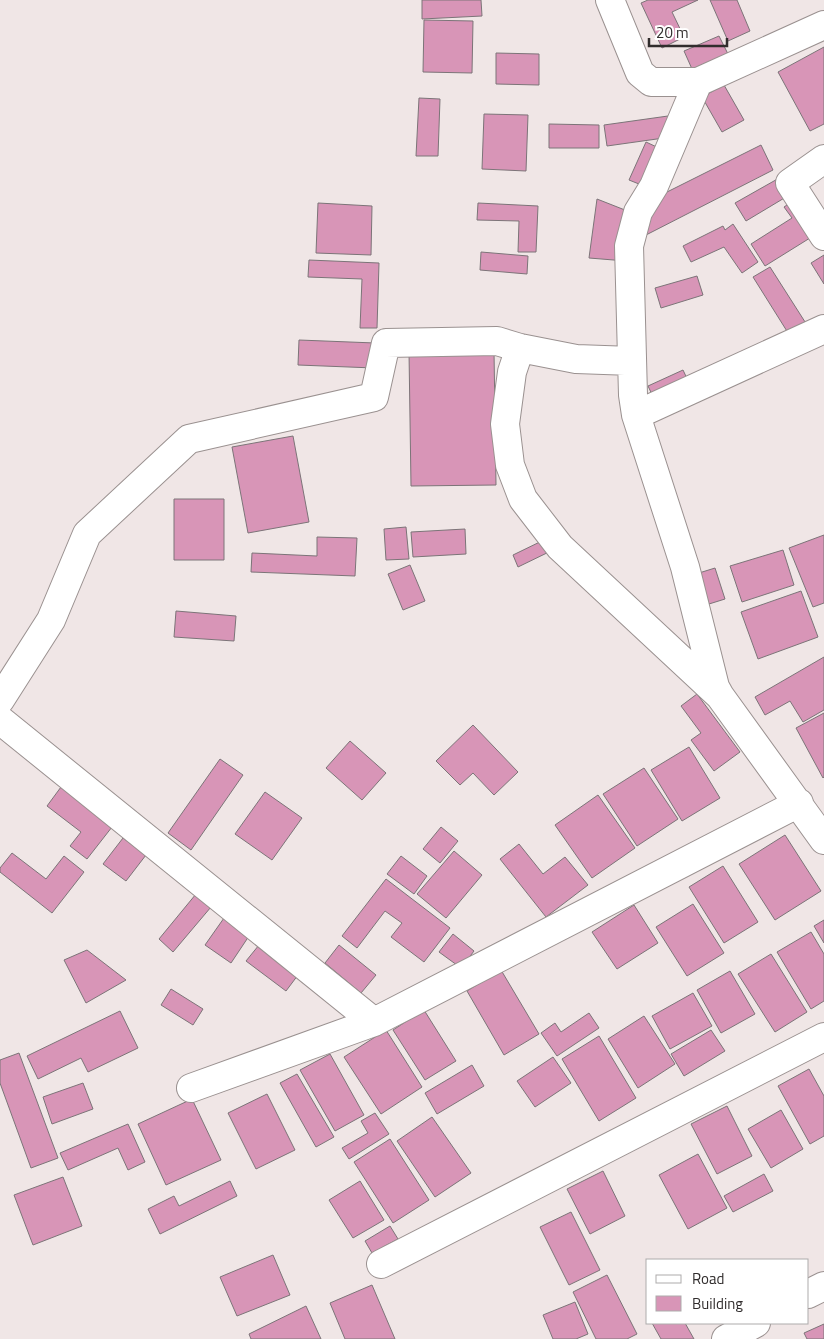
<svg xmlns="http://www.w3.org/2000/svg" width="824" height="1339" font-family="'Titillium Web',sans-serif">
<rect width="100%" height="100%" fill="#f0e6e6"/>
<path fill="#d895b7" stroke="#7c7478" d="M 422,0 L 481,0 L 482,16 L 422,19 Z
M 648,0 L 698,0 L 672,12 L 684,37 L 662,48 L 641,3 Z
M 710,0 L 737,0 L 750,31 L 728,41 Z
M 424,20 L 473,21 L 472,73 L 423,72 Z
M 719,36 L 728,54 L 692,69 L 684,51 Z
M 824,47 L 824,124 L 810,131 L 778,72 Z
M 496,53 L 539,54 L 539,85 L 496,84 Z
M 724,85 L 744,120 L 722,132 L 702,97 Z
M 419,98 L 440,99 L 438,156 L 416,156 Z
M 484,114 L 528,115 L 526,171 L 482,169 Z
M 668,116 L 671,137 L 607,146 L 604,125 Z
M 549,124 L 599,125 L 599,148 L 549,148 Z
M 646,142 L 661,149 L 644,186 L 629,180 Z
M 761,145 L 773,170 L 646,235 L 653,199 Z
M 781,177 L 791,194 L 746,221 L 735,203 Z
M 597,199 L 630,212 L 626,261 L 589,258 Z
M 796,199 L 818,233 L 765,266 L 751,244 L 792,218 L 784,207 Z
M 318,203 L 372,206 L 371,255 L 316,253 Z
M 478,203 L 538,206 L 536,252 L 518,252 L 519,221 L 477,220 Z
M 733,224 L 758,262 L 742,273 L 724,247 L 691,262 L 683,246 L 723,226 L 725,230 Z
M 481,252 L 528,256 L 527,274 L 480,270 Z
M 824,255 L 824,284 L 811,263 Z
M 309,260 L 379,263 L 377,328 L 360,328 L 362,279 L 308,277 Z
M 770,267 L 807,325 L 790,336 L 753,277 Z
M 697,276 L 703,295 L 661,308 L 655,288 Z
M 299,340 L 375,343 L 374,368 L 298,365 Z
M 494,351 L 496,485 L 411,486 L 409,352 Z
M 683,370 L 691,387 L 656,403 L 648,386 Z
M 293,436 L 309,522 L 248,533 L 232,447 Z
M 174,499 L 224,499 L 224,560 L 174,560 Z
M 406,527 L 409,559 L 386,560 L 384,529 Z
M 465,529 L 466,554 L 413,557 L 411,532 Z
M 824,535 L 824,603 L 813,607 L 789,548 Z
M 317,537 L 357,538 L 355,576 L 251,572 L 252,553 L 317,556 Z
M 548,538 L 553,550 L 518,567 L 513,555 Z
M 783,550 L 794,585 L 742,602 L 730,566 Z
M 410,565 L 425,601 L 403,610 L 388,574 Z
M 715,568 L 725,599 L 709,604 L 699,573 Z
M 801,591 L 818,637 L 758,659 L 741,612 Z
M 176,611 L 236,616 L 234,641 L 174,637 Z
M 824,657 L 824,710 L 803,722 L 790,701 L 765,715 L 755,697 Z
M 697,694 L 740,752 L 714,771 L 691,740 L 701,733 L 681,706 Z
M 824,713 L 824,777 L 823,778 L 796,728 Z
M 473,725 L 518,772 L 494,795 L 473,773 L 460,785 L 436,761 Z
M 350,741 L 386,773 L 362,800 L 326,768 Z
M 689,747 L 720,798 L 682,821 L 651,770 Z
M 220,759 L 243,775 L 191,850 L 168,833 Z
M 644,768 L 678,819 L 637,846 L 603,794 Z
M 61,787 L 112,827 L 87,859 L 70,846 L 81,832 L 47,806 Z
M 265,792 L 302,818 L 272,860 L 235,834 Z
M 598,795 L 635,848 L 592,878 L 555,825 Z
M 441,827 L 458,841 L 440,863 L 423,849 Z
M 785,835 L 821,891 L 775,920 L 739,864 Z
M 123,838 L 146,855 L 126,881 L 103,864 Z
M 519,844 L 543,874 L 565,857 L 588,885 L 546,917 L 500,859 Z
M 454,851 L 482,875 L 446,918 L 417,894 Z
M 12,853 L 46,879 L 64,856 L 84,872 L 52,913 L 0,872 L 0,868 Z
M 401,856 L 427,876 L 414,894 L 387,874 Z
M 723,866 L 758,922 L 724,943 L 689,887 Z
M 386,879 L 450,928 L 424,962 L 391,937 L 402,923 L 385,911 L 357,948 L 342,936 Z
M 196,894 L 211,907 L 173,952 L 159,939 Z
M 693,904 L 724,953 L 687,976 L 656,927 Z
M 634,905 L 658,943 L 617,969 L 592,932 Z
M 224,918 L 249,936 L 231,963 L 205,945 Z
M 824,920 L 824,943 L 814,926 Z
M 811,932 L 824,954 L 824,1001 L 811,1009 L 777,952 Z
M 453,934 L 474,951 L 461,968 L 439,952 Z
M 259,945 L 298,975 L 286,991 L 246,961 Z
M 339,945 L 376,975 L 361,993 L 325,963 Z
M 87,950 L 126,980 L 86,1003 L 64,960 Z
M 771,954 L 807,1012 L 775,1032 L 738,974 Z
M 501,970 L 539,1034 L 504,1055 L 467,991 Z
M 730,971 L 755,1014 L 721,1033 L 697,990 Z
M 171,989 L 203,1009 L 193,1025 L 161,1005 Z
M 693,993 L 712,1026 L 670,1049 L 652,1016 Z
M 424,1010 L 456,1061 L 425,1080 L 393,1030 Z
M 120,1011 L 138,1048 L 88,1072 L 81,1058 L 38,1079 L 27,1056 Z
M 589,1013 L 599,1028 L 557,1056 L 541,1033 L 555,1023 L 561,1032 Z
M 644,1016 L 675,1064 L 638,1088 L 608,1039 Z
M 386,1030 L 422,1087 L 381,1114 L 344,1057 Z
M 711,1030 L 725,1051 L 684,1076 L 671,1054 Z
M 599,1036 L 636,1098 L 599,1121 L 562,1059 Z
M 19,1053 L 58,1158 L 31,1168 L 0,1083 L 0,1060 Z
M 330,1054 L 364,1115 L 335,1131 L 300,1070 Z
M 553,1057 L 571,1083 L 535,1107 L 517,1081 Z
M 472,1065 L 484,1086 L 437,1114 L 425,1093 Z
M 809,1069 L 824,1096 L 824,1136 L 810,1144 L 778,1086 Z
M 297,1074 L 334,1137 L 316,1147 L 280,1083 Z
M 83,1083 L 93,1109 L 52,1124 L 43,1097 Z
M 267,1094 L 295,1150 L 256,1169 L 228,1113 Z
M 192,1099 L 221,1160 L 166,1185 L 138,1124 Z
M 727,1106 L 752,1156 L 717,1174 L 691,1124 Z
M 781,1110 L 803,1149 L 771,1168 L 748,1129 Z
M 375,1113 L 389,1134 L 349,1159 L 342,1148 L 368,1133 L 361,1121 Z
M 432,1117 L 471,1173 L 435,1197 L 397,1141 Z
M 128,1124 L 145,1162 L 128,1170 L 118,1148 L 68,1170 L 60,1153 Z
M 390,1139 L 429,1200 L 393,1223 L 354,1162 Z
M 698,1154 L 727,1208 L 688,1229 L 659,1175 Z
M 603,1171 L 625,1216 L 590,1234 L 567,1189 Z
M 764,1174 L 773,1191 L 733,1212 L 724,1196 Z
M 63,1177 L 82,1226 L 33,1245 L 14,1195 Z
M 230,1181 L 237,1196 L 160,1234 L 148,1209 L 174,1196 L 179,1206 Z
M 360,1181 L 384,1220 L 353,1238 L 329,1200 Z
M 571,1212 L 600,1270 L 569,1285 L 540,1227 Z
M 390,1226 L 398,1239 L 372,1253 L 365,1241 Z
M 273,1255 L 290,1295 L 237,1316 L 220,1277 Z
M 607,1275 L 637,1334 L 627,1339 L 596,1339 L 573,1292 Z
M 372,1285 L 395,1339 L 345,1339 L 330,1303 Z
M 575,1302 L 588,1334 L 576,1339 L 553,1339 L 543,1315 Z
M 306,1306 L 321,1339 L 251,1339 L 249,1334 Z
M 652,1323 L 685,1323 L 694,1339 L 661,1339 Z
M 824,1324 L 824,1339 L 807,1339 L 804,1333 Z"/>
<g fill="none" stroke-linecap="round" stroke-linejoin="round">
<defs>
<path id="minor" d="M 610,0 L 640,73 L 651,82 L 698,82 L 824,25
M 698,82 L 654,186 L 638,212 L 629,246 L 633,395 L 636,415 L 685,567 L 715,687 L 720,696
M 824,159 L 790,183 L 824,236
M 520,348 L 512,372 L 505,424 L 510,465 L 523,499 L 560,547 L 720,696 L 824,840
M 636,415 L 824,329
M 0,700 L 51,620 L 87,534 L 189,439 L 374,397 L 386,343 L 497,341 L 520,348 L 576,359 L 632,361
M 0,720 L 374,1022
M 191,1088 L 374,1022 L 799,803
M 381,1264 L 824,1037
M 808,1294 L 824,1286
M 726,1339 L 756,1323"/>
</defs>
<use href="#minor" stroke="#9a9190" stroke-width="30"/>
<use href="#minor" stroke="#fff" stroke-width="28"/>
</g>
<rect x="646" y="1259" width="162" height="65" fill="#ffffff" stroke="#adabab"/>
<rect x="656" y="1275" width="25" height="8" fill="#ffffff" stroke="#adabab"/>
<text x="692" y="1284" font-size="15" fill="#312d2d">Road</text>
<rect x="656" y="1296" width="25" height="15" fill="#d895b7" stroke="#adabab"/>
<text x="692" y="1309" font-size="15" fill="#312d2d">Building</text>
<path d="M649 38v8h78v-8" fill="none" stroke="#312d2d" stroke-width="2.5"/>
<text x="656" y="38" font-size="15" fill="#312d2d" stroke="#ffffff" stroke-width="4" paint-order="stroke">20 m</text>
</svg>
